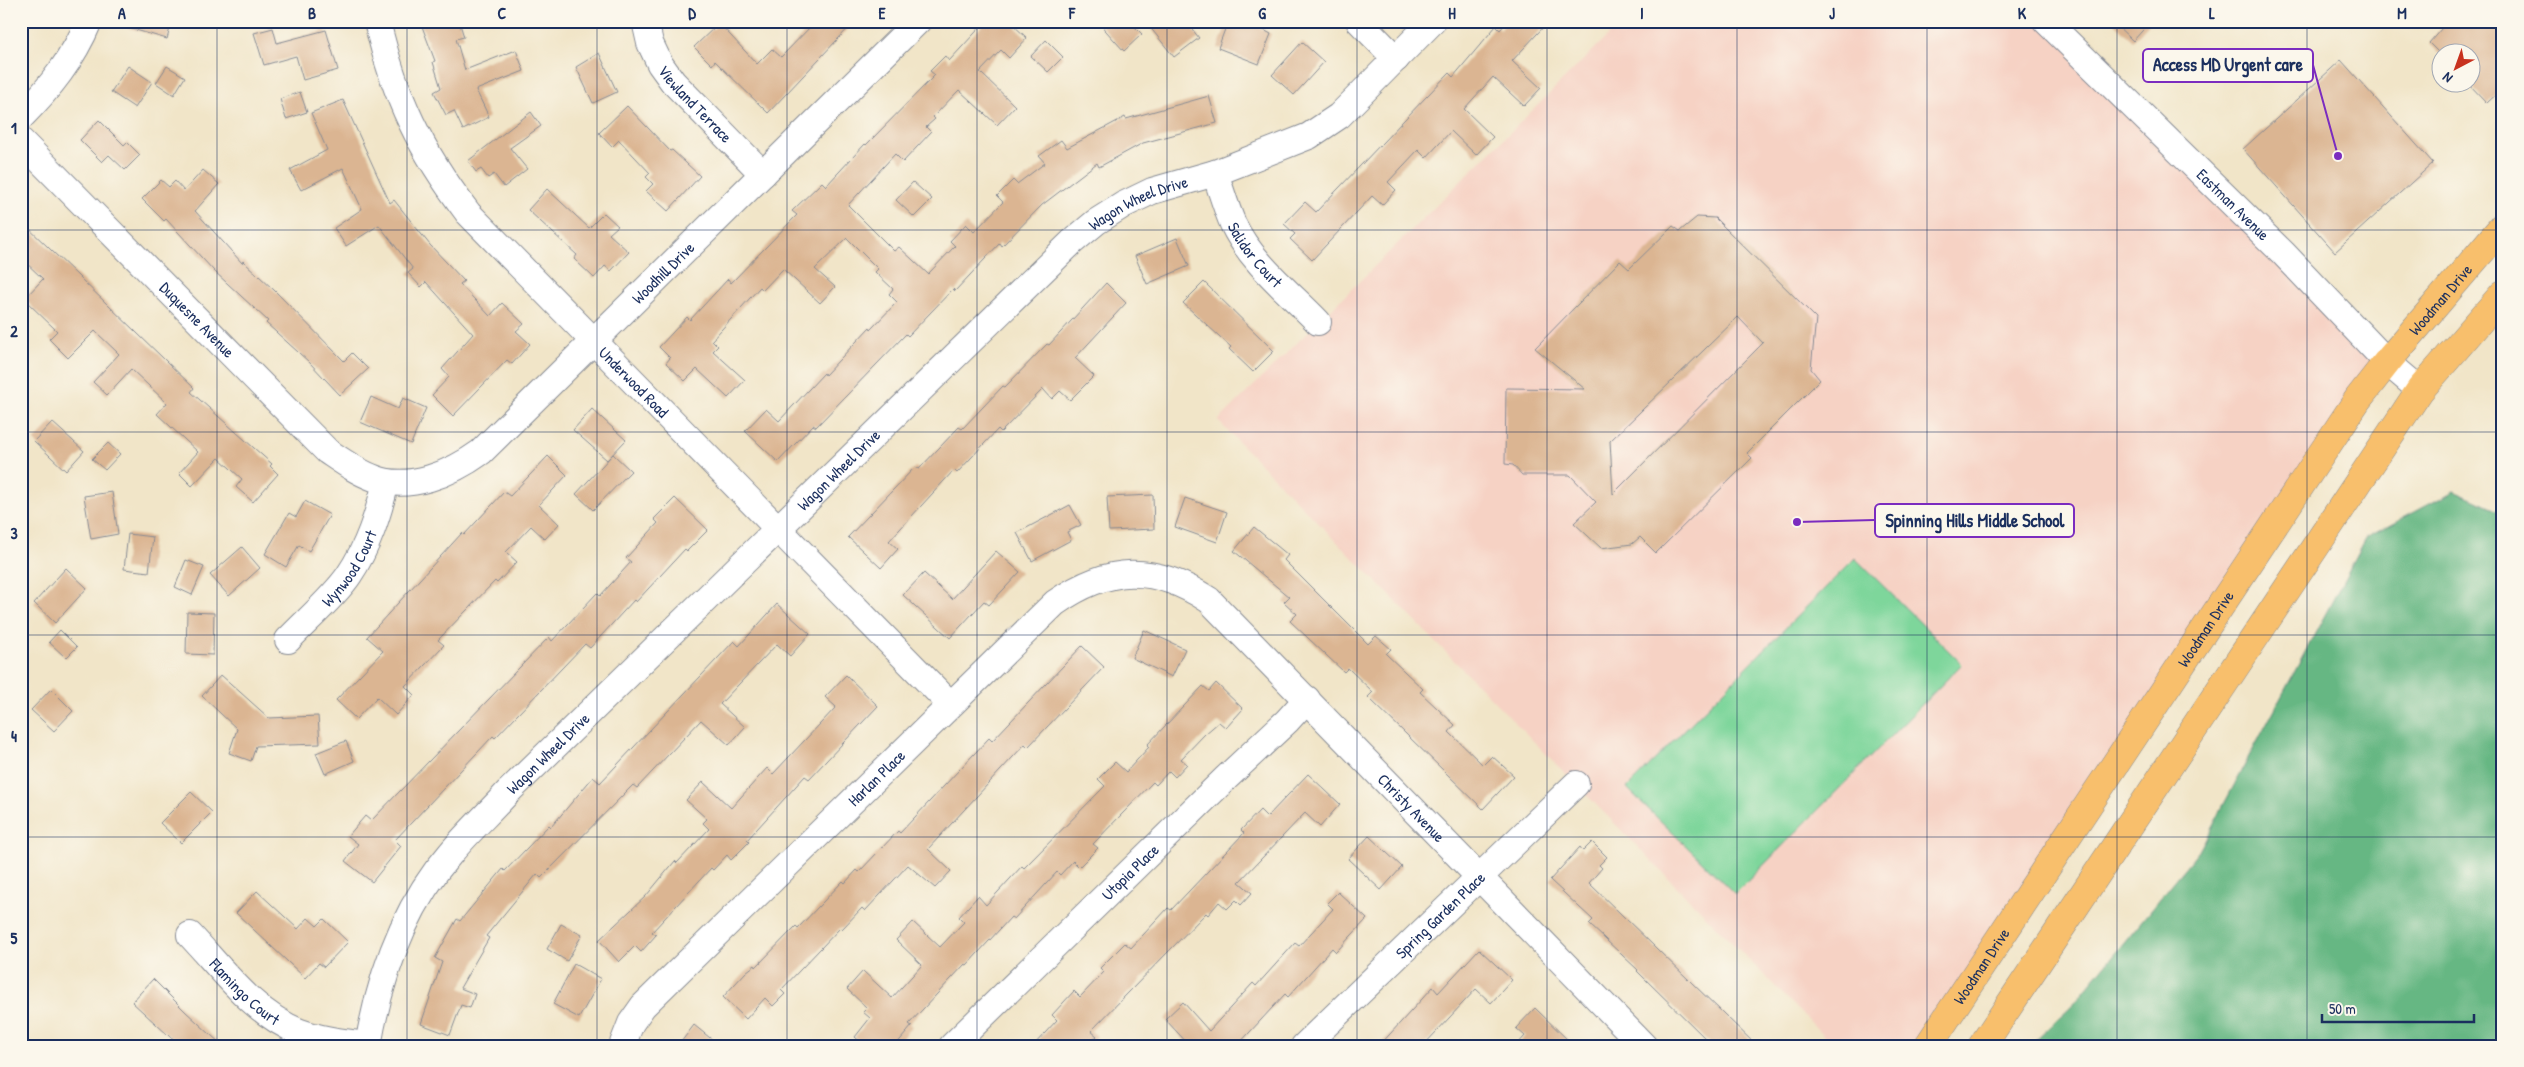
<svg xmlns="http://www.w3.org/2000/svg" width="2524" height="1067" font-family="'Patrick Hand',sans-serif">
<rect width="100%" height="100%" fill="#fbf7ec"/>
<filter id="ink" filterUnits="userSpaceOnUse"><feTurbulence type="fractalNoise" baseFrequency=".02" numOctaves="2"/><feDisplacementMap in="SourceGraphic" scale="10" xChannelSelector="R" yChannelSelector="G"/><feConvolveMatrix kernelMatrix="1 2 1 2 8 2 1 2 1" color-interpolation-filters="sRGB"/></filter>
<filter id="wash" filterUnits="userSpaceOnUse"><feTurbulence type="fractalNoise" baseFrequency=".0096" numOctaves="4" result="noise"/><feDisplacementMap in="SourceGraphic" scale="20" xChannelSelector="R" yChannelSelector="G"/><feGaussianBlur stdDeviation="1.12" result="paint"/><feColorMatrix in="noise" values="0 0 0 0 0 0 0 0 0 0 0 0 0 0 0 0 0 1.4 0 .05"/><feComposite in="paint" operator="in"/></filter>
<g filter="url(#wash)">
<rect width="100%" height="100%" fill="#f1e5c8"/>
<path fill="#f6d2c4" d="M 1623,21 L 2046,21 L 2387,362 L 1928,1046 L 1834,1046 L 1218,421 Z"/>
<path fill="#7ed69b" stroke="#4c827c" d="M 1855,558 L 1962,664 L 1735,894 L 1627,788 Z"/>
<path fill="#66b783" stroke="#407370" d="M 2454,491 L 2503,513 L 2503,1046 L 2030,1046 L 2070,1008 L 2199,851 L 2366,538 Z"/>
<g id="blocks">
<path fill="#dbb592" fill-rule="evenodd" d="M 123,21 L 172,21 L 167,39 L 122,26 Z
M 420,21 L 459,21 L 464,37 L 456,39 L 465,70 L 516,50 L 524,71 L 476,90 L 489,117 L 463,130 L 454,111 L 446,115 L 434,92 L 441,88 L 433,62 L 435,61 Z
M 816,21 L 855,21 L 768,113 L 715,61 L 712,65 L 694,47 L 719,23 L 757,64 L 772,49 L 781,57 Z
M 986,21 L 1009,21 L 1027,38 L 1009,58 L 1001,50 L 980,72 L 1015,106 L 997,125 L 959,90 L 933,117 L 935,119 L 926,127 L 931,132 L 903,162 L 895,154 L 848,205 L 894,251 L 899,247 L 928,274 L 955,246 L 950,241 L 966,224 L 974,232 L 1003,202 L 997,196 L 1013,180 L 1017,184 L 1045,163 L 1039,156 L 1061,140 L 1067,148 L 1125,117 L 1126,119 L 1209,96 L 1217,123 L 1143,143 L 1099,167 L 1097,163 L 1042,205 L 1002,246 L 1000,243 L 955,291 L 953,289 L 908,336 L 906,334 L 816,427 L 813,425 L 778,462 L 745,431 L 766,409 L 779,421 L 824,373 L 825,375 L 870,327 L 871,329 L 897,302 L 889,294 L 893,289 L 875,272 L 878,269 L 847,238 L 815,269 L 835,287 L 820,303 L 783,269 L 763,290 L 760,287 L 712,340 L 718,346 L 713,351 L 745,380 L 728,398 L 697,369 L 685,381 L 666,363 L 670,358 L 659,347 L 687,317 L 690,320 L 728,279 L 731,283 L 797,215 L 792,211 L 822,182 L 826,186 L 865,144 L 866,145 L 935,75 L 930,71 L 945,56 L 949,61 Z
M 1097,21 L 1129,21 L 1142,34 L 1124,51 Z
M 1145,21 L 1186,21 L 1199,38 L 1174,57 Z
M 1228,21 L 1247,21 L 1271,34 L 1259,64 L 1218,48 Z
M 1508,21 L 1549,21 L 1512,61 L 1541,88 L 1524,106 L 1493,77 L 1464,109 L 1493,137 L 1476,155 L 1451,131 L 1426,158 L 1418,150 L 1388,182 L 1396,190 L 1382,205 L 1372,196 L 1312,260 L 1290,239 L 1295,234 L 1284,224 L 1305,202 L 1316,212 L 1449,73 L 1453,77 L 1496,26 L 1500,30 Z
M 2112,21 L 2151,21 L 2133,41 Z
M 2448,21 L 2503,21 L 2503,88 L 2487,103 L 2467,82 L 2472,82 L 2472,52 L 2442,52 L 2442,56 L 2429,43 Z
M 273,28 L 277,43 L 326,30 L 338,70 L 303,80 L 296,56 L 264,65 L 254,33 Z
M 1046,40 L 1063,57 L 1048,72 L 1031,56 Z
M 1302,42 L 1324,62 L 1294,95 L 1272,75 Z
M 599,53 L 617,92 L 593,103 L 576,67 Z
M 2341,60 L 2433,163 L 2335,252 L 2243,149 Z
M 128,66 L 152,82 L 135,108 L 111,92 Z
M 167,66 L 185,77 L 174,95 L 156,83 Z
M 300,92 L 307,112 L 286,119 L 280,99 Z
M 343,100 L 390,203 L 394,200 L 430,245 L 464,281 L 460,284 L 490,316 L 502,303 L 524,324 L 516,331 L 530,344 L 512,364 L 507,360 L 453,416 L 432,395 L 449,377 L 442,369 L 473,334 L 426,282 L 421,287 L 408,273 L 413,269 L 379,225 L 346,246 L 334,228 L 362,209 L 343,168 L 301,190 L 290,170 L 327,150 L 311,113 Z
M 627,106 L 670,151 L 672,150 L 700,176 L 668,211 L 646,191 L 653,184 L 646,177 L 650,173 L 619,140 L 612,147 L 599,133 Z
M 531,112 L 541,126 L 510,148 L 527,169 L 504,187 L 494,174 L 488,178 L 481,169 L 476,172 L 468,161 Z
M 99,120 L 124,145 L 127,142 L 140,155 L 125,170 L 109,155 L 102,162 L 80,140 Z
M 203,170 L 219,184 L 195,211 L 242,263 L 243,261 L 274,290 L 344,361 L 352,353 L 368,369 L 340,395 L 309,362 L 266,323 L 268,321 L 214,271 L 166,219 L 164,221 L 142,199 L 161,180 L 169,187 L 175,181 L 184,191 Z
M 913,182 L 932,199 L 914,217 L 896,200 Z
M 547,189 L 589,228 L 604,213 L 618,226 L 609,234 L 629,252 L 611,271 L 605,266 L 594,278 L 574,259 L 577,255 L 528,210 Z
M 1697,217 L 1715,218 L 1816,318 L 1811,369 L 1820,380 L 1747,453 L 1752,458 L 1656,553 L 1640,537 L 1632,544 L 1601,548 L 1574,523 L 1596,502 L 1570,475 L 1522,475 L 1513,465 L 1505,464 L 1506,388 L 1585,389 L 1535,348 L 1620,261 L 1629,269 L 1673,226 L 1680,231 ZM 1738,317 L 1763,343 L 1613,494 L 1610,441 Z
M 21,221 L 194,388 L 191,392 L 272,464 L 270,466 L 278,474 L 253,502 L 236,487 L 242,479 L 219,458 L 192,486 L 179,473 L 198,452 L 157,414 L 167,403 L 131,369 L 107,395 L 93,382 L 119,354 L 95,331 L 68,358 L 49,339 L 57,331 L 24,299 L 43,279 L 21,258 Z
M 1177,238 L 1189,266 L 1147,284 L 1135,256 Z
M 1204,282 L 1274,351 L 1253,372 L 1229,349 L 1231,347 L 1183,303 Z
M 1106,283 L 1126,303 L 1075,358 L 1094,376 L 1070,400 L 1060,391 L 1052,399 L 1043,389 L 1001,432 L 998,429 L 957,473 L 954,470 L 889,541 L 898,549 L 881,568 L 848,537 L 915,467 L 919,469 L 959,427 L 962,429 L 1003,386 L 1005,387 L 1047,344 L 1049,345 Z
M 371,397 L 398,409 L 403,398 L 426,408 L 411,444 L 360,422 Z
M 592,409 L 626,440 L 607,460 L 573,430 Z
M 52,422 L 84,451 L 66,471 L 34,441 Z
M 108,443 L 120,454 L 105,470 L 92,459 Z
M 613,454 L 631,471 L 593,510 L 576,494 Z
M 548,456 L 567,475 L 539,505 L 559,524 L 545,539 L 531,526 L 506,552 L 517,562 L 497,583 L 495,581 L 438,640 L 444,645 L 405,686 L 414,695 L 396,715 L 377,697 L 356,719 L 336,700 L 383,651 L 367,637 L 462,533 L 464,535 L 504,492 L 510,496 Z
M 112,492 L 118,534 L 91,539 L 84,496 Z
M 1153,495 L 1154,529 L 1109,531 L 1107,497 Z
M 675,498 L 708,530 L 687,551 L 685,549 L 636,602 L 634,600 L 590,648 L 585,644 L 495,738 L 493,736 L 395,840 L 401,846 L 372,882 L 345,861 L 358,844 L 348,836 L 365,816 L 371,821 L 549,637 L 552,641 L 597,593 L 600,596 L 631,562 L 626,558 L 658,523 L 654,519 Z
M 1185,498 L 1227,512 L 1217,542 L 1175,527 Z
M 305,501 L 330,515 L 309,551 L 299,545 L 286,567 L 265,554 L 289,513 L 296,517 Z
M 1070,505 L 1081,525 L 1067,532 L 1071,540 L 1032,561 L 1017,533 Z
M 1254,527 L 1288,555 L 1284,560 L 1368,644 L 1376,636 L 1391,649 L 1386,654 L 1423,689 L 1420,692 L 1455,725 L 1449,732 L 1483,765 L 1492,756 L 1514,776 L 1483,809 L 1368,697 L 1373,692 L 1348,668 L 1344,672 L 1290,621 L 1297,614 L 1284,602 L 1289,597 L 1234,551 Z
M 128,534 L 153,537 L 149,572 L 124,569 Z
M 242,547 L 260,568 L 229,596 L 210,575 Z
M 996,551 L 1020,572 L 989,605 L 984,601 L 950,638 L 903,595 L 924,573 L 952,599 Z
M 186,560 L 204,567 L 192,595 L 175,587 Z
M 66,568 L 87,588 L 55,623 L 34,603 Z
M 777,604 L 810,634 L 790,656 L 777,644 L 720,704 L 745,727 L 729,745 L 701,720 L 637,788 L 633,785 L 541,878 L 537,874 L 486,936 L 489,938 L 460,988 L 475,994 L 470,1008 L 461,1005 L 450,1035 L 421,1024 L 442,962 L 435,958 L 457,919 L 460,921 L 503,869 L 505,871 L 549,825 L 551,827 L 593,777 L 600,783 L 734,641 L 739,646 Z
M 187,612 L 214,613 L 213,655 L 186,654 Z
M 60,630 L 77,647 L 66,658 L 49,642 Z
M 1144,630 L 1185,649 L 1172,677 L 1132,658 Z
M 1082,646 L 1104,667 L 1028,747 L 1025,744 L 928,849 L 951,871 L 935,888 L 908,865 L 865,911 L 862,908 L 842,929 L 840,928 L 781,990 L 785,994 L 773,1006 L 765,998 L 746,1019 L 723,997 L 746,972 L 755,965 L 756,967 L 796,926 L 798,928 L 843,881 L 845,883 L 857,870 L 859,872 L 898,831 L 900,833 L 989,738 L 992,741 Z
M 221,675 L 269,718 L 318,716 L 320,744 L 256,746 L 251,761 L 229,753 L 237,729 L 202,696 Z
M 846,675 L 878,706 L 809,779 L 805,776 L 747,840 L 749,842 L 731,860 L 727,855 L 713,870 L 711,868 L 652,932 L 656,935 L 641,952 L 635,946 L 619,962 L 599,940 L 646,896 L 675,861 L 677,863 L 709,829 L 703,823 L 707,819 L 686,800 L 703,782 L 731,808 L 767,768 L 773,774 L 836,707 L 825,697 Z
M 1216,683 L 1243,709 L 1226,728 L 1219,722 L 1205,734 L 1181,759 L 1187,764 L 1175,777 L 1169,771 L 1156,785 L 1153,782 L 1093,844 L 1098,848 L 1079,867 L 1073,861 L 1060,875 L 1057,872 L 1014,919 L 1011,917 L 967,965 L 965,964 L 909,1024 L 912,1026 L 895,1046 L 865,1046 L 855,1037 L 870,1018 L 863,1012 L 867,1008 L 847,989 L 863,971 L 892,998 L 922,965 L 896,940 L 913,922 L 940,947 L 964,922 L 959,917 L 978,896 L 986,905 L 1022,866 L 1024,868 L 1105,786 L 1098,779 L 1115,762 L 1126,772 L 1149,747 L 1147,745 L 1203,686 L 1209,691 Z
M 51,689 L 73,711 L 54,731 L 31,710 Z
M 346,741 L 354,761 L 325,774 L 316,753 Z
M 1308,774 L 1340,804 L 1320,827 L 1305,813 L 1239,882 L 1252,893 L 1241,905 L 1236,900 L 1227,909 L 1219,902 L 1208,915 L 1206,913 L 1091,1031 L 1097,1036 L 1087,1046 L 1033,1046 L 1057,1020 L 1052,1015 L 1074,991 L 1080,997 L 1104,972 L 1100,968 L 1125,943 L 1131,948 L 1168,908 L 1171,910 L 1244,833 L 1241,830 L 1260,810 L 1267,817 Z
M 191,792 L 212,812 L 181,843 L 160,823 Z
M 1369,836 L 1402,867 L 1381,890 L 1348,859 Z
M 1592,842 L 1607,857 L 1599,865 L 1602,868 L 1589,883 L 1757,1046 L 1713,1046 L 1637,971 L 1638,970 L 1589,924 L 1593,920 L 1550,880 L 1580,847 L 1583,851 Z
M 257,891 L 298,929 L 308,918 L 317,926 L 324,919 L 348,942 L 324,967 L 319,963 L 305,978 L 236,913 Z
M 1338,892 L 1367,919 L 1336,952 L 1332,948 L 1288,997 L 1285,994 L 1237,1046 L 1190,1046 L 1165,1019 L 1183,1002 L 1209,1031 L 1253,983 L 1256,986 L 1295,943 L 1299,946 L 1333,909 L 1327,903 Z
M 561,924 L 582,935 L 567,961 L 547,949 Z
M 1479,949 L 1512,980 L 1491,1003 L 1476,989 L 1423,1046 L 1379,1046 L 1433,987 L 1438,993 Z
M 574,964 L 601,979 L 579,1018 L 553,1004 Z
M 153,979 L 185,1011 L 223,1046 L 180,1046 L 132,1002 Z
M 1535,1008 L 1574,1046 L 1516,1046 L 1525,1036 L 1516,1028 Z
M 694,1025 L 720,1046 L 678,1046 Z"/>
</g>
</g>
<g filter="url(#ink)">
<use href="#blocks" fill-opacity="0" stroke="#868a93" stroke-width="1"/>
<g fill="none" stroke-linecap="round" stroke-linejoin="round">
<defs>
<g id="minor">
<path id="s1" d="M 377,21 C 395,98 420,150 468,213 L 950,704"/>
<path id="s2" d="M 645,21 L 650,43 L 660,64 L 673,82 L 763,174"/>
<path d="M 1359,21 L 1396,59"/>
<path id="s3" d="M 2046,21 L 2283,253 L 2387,362 L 2420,390"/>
<path d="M 21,117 C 50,88 73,59 89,21"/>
<path id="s4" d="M 21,141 L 327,451 C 342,461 357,472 374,478 C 409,492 452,473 481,452 L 918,21"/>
<path id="s5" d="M 1215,173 C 1221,190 1226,208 1233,224 C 1251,262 1289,292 1318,322"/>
<path id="s6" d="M 288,640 C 306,621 335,596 349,575 C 368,547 378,515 386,482"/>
<path id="s7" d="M 190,935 C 222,969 254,1014 300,1032 C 322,1040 345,1042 368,1045"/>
<path id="s8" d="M 368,1046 C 380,976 403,908 450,854 C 468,832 489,813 508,792 L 1072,242 L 1096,222 L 1123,205 L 1152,191 L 1215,173 L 1309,136 L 1339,116 L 1433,21"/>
<path id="s9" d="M 622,1046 L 631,1023 L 643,1006 L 1055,603 C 1109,565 1154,564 1209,600 L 1644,1046"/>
<path id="s10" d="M 952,1046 L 1225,779 L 1287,721 L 1307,699"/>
<path id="s11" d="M 1304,1046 L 1576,784"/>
</g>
<g id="major">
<path id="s12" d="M 1928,1046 L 2358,399 L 2387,362 L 2503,226"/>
<path d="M 1982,1046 L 2420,390 L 2503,294"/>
</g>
</defs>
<use href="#minor" stroke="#868a93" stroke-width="28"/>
<use href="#major" stroke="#868a93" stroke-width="29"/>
<use href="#minor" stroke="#fff" stroke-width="26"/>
<use href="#major" stroke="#f8bf6c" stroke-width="28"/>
</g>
</g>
<path fill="none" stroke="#1b2f5e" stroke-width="1" stroke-opacity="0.55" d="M 217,21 L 217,1046M 407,21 L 407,1046M 597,21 L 597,1046M 787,21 L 787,1046M 977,21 L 977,1046M 1167,21 L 1167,1046M 1357,21 L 1357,1046M 1547,21 L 1547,1046M 1737,21 L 1737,1046M 1927,21 L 1927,1046M 2117,21 L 2117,1046M 2307,21 L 2307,1046M 21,230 L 2503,230M 21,432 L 2503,432M 21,635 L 2503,635M 21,837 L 2503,837"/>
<g text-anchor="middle" stroke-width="4" stroke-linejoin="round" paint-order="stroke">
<g font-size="16" fill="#1b2f5e" stroke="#fbf7ec">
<text dy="6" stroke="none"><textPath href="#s2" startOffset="99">Viewland Terrace</textPath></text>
<text dy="6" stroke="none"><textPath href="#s8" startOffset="1162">Wagon Wheel Drive</textPath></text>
<text dy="6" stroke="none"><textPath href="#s3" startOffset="262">Eastman Avenue</textPath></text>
<text dy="6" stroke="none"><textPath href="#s5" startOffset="92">Salidor Court</textPath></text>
<text dy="6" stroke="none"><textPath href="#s4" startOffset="860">Woodhill Drive</textPath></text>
<text dy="6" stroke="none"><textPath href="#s12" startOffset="906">Woodman Drive</textPath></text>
<text dy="6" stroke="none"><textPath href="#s4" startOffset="251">Duquesne Avenue</textPath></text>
<text dy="6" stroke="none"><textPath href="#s1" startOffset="451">Underwood Road</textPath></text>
<text dy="6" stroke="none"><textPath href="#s8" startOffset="758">Wagon Wheel Drive</textPath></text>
<text dy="6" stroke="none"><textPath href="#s6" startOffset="95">Wynwood Court</textPath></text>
<text dy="6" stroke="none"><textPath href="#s12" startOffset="501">Woodman Drive</textPath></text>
<text dy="6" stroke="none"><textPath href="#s8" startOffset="352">Wagon Wheel Drive</textPath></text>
<text dy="6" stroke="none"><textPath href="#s9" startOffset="372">Harlan Place</textPath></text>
<text dy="6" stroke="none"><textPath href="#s9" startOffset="1078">Christy Avenue</textPath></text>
<text dy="6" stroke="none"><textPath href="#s10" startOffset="249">Utopia Place</textPath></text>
<text dy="6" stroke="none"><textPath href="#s11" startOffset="189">Spring Garden Place</textPath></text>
<text dy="6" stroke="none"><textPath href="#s12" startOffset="96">Woodman Drive</textPath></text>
<text dy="6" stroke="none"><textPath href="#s7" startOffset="79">Flamingo Court</textPath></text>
</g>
</g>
<path fill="none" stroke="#7b2cbf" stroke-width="2" d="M2338 156L2313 65M1797 522L1875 520"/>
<g fill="#7b2cbf" stroke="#fbf7ec" stroke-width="2">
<circle cx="2338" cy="156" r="5"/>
<circle cx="1797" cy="522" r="5"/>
</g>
<g fill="#fbf7ec" stroke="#7b2cbf" stroke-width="2">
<rect x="2143" y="49" width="170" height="33" rx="5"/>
<rect x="1875" y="504" width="199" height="33" rx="5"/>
</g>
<g font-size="18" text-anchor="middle" font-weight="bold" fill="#1b2f5e">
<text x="2228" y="71">Access MD Urgent care</text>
<text x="1975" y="527">Spinning Hills Middle School</text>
</g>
<rect width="2524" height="1067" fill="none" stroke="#fbf7ec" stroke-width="55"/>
<g transform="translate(2456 68) rotate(221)"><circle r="24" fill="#fbf7ec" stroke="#a1a7b3"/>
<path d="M0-4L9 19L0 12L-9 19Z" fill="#c8321e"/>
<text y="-8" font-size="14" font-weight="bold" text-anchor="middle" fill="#1b2f5e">N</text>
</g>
<path d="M2322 1014v8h152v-8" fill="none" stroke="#1b2f5e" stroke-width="2.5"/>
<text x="2329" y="1014" font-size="15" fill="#1b2f5e" stroke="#fbf7ec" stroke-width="4" paint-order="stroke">50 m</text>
<rect x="28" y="28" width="2468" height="1012" fill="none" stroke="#1b2f5e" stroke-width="2"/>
<g font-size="16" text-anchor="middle" font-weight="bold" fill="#1b2f5e">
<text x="122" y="19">A</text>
<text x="312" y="19">B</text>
<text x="502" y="19">C</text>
<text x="692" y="19">D</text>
<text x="882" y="19">E</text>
<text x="1072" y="19">F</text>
<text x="1262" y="19">G</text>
<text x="1452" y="19">H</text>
<text x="1642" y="19">I</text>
<text x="1832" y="19">J</text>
<text x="2022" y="19">K</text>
<text x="2212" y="19">L</text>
<text x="2402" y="19">M</text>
<text x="14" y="134">1</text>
<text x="14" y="337">2</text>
<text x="14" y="539">3</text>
<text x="14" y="742">4</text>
<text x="14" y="944">5</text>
</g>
</svg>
